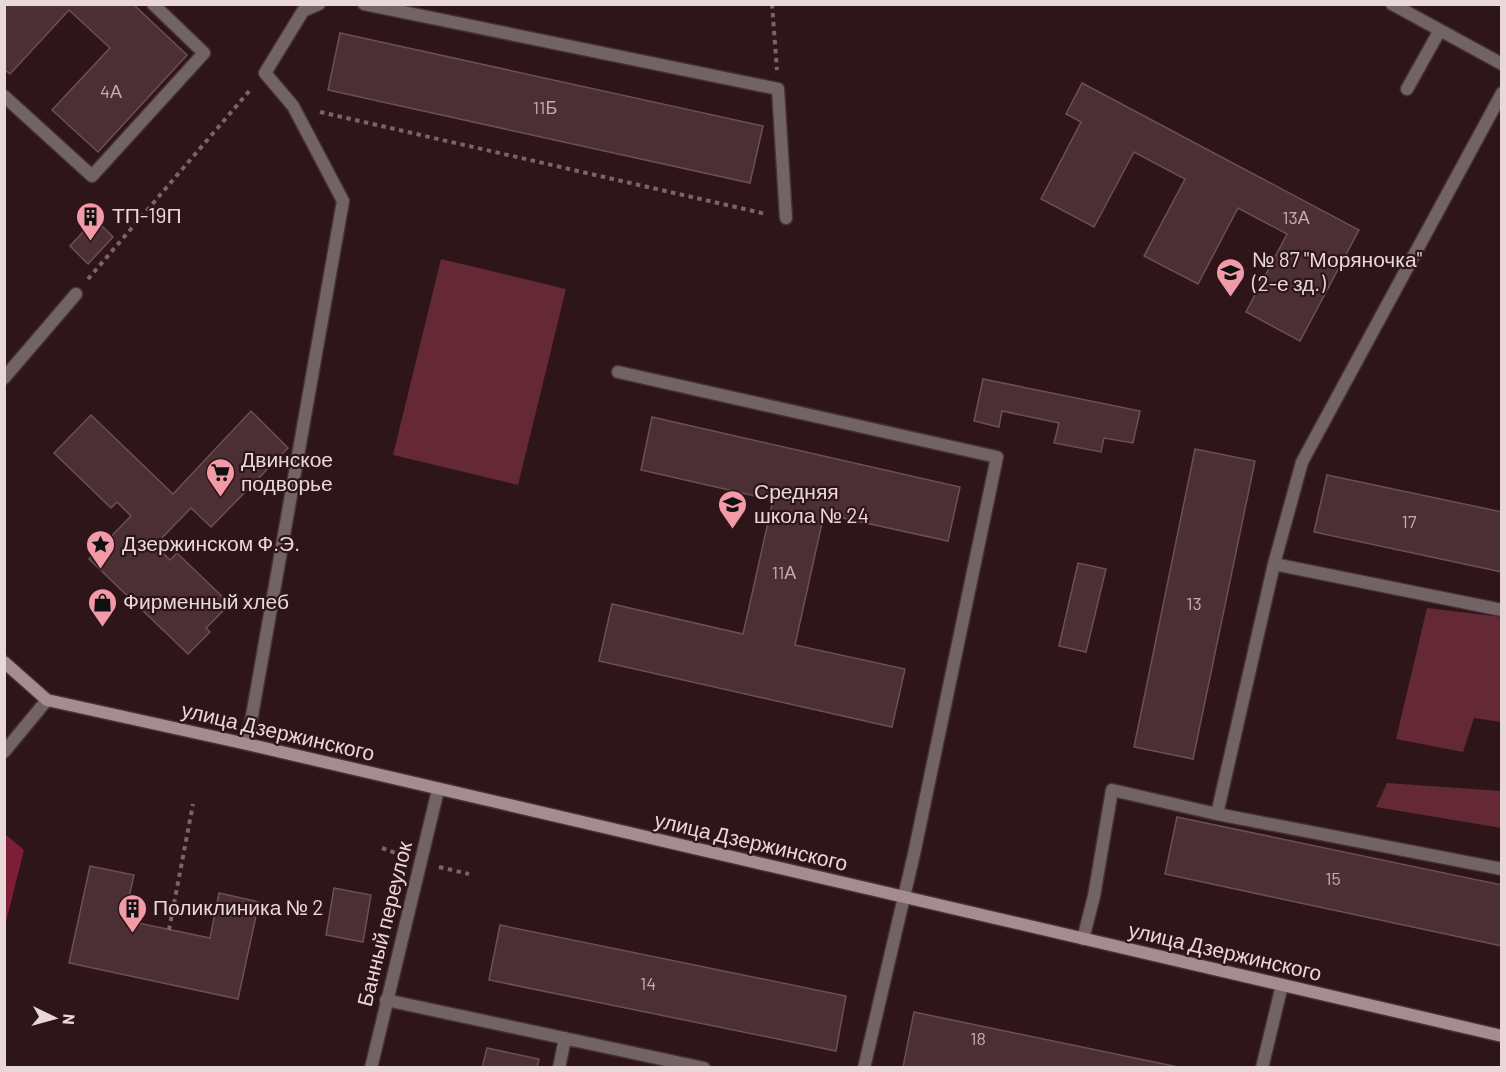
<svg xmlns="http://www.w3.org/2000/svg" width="1506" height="1072" font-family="Barlow,sans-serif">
<rect width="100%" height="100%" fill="#2e1519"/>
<path fill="#652935" d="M 441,259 L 566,289 L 518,485 L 393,455 Z
M 1427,608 L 1501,617 L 1501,722 L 1474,718 L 1463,752 L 1396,739 Z
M 1387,783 L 1501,791 L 1501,828 L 1376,807 Z"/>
<path fill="#7d1e37" d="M 5,834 L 24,850 L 5,926 Z"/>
<path fill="#4c2f34" stroke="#6d4f53" stroke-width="1.5" d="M 4,4 L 133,4 L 187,55 L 98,152 L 52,110 L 110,48 L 69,10 L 10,74 L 4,69 Z
M 340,33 L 763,126 L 750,183 L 328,90 Z
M 1082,83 L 1359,230 L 1300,341 L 1246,312 L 1287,234 L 1238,208 L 1198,284 L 1144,256 L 1185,179 L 1134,152 L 1094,227 L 1041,199 L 1081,122 L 1066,114 Z
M 95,219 L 113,237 L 88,264 L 70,246 Z
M 983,379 L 1140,411 L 1133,443 L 1104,438 L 1101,452 L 1054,443 L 1059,423 L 1002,411 L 999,427 L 974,421 Z
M 251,411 L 288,448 L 211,527 L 191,508 L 155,545 L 170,560 L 177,553 L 230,604 L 206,628 L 210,632 L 188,654 L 89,559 L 131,516 L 117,502 L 111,508 L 54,453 L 91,415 L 173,494 Z
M 652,417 L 960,487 L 948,541 L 824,514 L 795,645 L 905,669 L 892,727 L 599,661 L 612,604 L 743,634 L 773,500 L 641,470 Z
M 1195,449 L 1255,461 L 1193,759 L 1134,747 Z
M 1327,475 L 1502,512 L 1502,572 L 1314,532 Z
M 1078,563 L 1106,569 L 1086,652 L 1059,646 Z
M 1177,817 L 1502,885 L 1502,946 L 1165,874 Z
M 90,866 L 134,875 L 124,920 L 210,938 L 219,893 L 259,902 L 238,999 L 69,963 Z
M 334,888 L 371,895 L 363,942 L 326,935 Z
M 500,925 L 846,996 L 836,1051 L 489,980 Z
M 914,1012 L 1183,1068 L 903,1067 Z
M 487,1048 L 539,1059 L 537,1068 L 482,1068 Z"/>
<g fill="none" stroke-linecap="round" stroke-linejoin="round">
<defs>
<path id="lane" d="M 364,4 L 778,89 L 786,218
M 1392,4 L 1502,64
M 1407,89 L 1440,30
M 4,96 L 92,176 L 204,53 L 153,4
M 618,372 L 997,457 L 914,854 L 864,1068
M 4,378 L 76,294
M 1274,564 L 1302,462 L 1502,93
M 247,744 L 343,201 L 293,106 L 265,73 L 303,11 L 319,4
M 1217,814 L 1274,564 L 1502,610
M 1083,939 L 1094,896 L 1112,790 L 1217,814 L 1502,869
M 386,1000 L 704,1068
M 559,1068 L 565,1038
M 1262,1068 L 1282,985"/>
<path id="street" d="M 4,752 L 47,700
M 371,1068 L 438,790"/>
<path id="secondary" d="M 4,662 L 47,700 L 247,744 L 1502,1036"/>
</defs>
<use href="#lane" stroke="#483034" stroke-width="15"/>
<use href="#street" stroke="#483034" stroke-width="15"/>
<use href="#secondary" stroke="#483034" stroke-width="15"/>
<path stroke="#7a6467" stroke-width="4" stroke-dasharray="4.5 4.5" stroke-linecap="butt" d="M 772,4 L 777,70
M 320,112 L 766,214
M 88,279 L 251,89
M 382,848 L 401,855
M 439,867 L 469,874
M 169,930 L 193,804"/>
<use href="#lane" stroke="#726466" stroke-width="12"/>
<use href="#street" stroke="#726466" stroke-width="12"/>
<use href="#secondary" stroke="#a48c8f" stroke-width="12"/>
</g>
<defs>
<symbol id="building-pin" viewBox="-11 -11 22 30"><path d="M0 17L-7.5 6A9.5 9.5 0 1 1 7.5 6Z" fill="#f39aa8" stroke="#2e1519"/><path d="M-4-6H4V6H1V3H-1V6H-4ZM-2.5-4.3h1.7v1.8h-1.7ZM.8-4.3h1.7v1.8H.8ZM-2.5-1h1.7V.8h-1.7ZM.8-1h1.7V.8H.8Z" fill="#111"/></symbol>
<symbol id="school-pin" viewBox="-11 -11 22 30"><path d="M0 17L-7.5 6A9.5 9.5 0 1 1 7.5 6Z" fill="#f39aa8" stroke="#2e1519"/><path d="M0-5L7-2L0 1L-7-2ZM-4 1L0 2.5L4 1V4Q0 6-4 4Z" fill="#111"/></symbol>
<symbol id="supermarket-pin" viewBox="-11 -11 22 30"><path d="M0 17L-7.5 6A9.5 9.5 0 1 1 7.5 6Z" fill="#f39aa8" stroke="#2e1519"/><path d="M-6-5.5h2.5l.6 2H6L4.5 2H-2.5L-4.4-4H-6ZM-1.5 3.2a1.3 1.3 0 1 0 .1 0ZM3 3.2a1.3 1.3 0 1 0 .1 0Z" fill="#111"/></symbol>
<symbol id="sight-pin" viewBox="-11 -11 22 30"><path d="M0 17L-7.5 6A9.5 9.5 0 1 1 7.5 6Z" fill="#f39aa8" stroke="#2e1519"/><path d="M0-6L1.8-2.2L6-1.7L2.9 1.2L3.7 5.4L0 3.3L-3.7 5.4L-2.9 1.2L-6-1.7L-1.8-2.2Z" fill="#111"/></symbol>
<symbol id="shop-pin" viewBox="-11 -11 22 30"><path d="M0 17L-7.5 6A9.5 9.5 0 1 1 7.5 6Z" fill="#f39aa8" stroke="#2e1519"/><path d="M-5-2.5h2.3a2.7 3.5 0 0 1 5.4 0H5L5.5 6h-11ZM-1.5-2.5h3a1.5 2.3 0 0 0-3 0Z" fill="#111"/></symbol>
</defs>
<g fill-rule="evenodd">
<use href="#building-pin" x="74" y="200" width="33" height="45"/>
<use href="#school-pin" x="1214" y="256" width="33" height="45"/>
<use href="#supermarket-pin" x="204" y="456" width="33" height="45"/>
<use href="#school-pin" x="716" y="488" width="33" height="45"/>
<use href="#sight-pin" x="84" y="528" width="33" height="45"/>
<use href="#shop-pin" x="86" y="586" width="33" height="45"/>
<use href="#building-pin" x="116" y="892" width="33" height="45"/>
</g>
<g text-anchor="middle" stroke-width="4.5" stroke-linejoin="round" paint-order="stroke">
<g font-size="18" fill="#c2adb0">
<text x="111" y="98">4А</text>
<text x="545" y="114">11Б</text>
<text x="1296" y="224">13А</text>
<text x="1409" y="528">17</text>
<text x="784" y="579">11А</text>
<text x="1194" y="610">13</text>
<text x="1333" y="885">15</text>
<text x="648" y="990">14</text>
<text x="978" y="1045">18</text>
</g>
<g font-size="21" fill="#e9d7d9" stroke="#2e1519" text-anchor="start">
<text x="112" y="223">ТП-19П</text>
<text x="1252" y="267">№ 87 "Моряночка"<tspan x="1252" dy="24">(2-е зд.)</tspan></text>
<text x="241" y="467">Двинское<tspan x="241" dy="24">подворье</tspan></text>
<text x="754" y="499">Средняя<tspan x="754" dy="24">школа № 24</tspan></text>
<text x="122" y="551">Дзержинском Ф.Э.</text>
<text x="123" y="609">Фирменный хлеб</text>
<text x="153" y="915">Поликлиника № 2</text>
</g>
<g font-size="21" fill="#e9d7d9" stroke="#2e1519">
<text transform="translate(278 732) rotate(13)" y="7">улица Дзержинского</text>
<text transform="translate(751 842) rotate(13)" y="7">улица Дзержинского</text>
<text transform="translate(385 924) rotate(-76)" y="7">Банный переулок</text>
<text transform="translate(1225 952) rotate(13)" y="7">улица Дзержинского</text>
</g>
</g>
<rect width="1506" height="1072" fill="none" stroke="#e9d7d9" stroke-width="12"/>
<g transform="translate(54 1018) rotate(95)" stroke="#2e1519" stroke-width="4.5" paint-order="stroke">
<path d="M0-4.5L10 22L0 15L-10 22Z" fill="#e9d7d9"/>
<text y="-9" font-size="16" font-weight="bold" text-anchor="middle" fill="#e9d7d9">N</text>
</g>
</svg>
